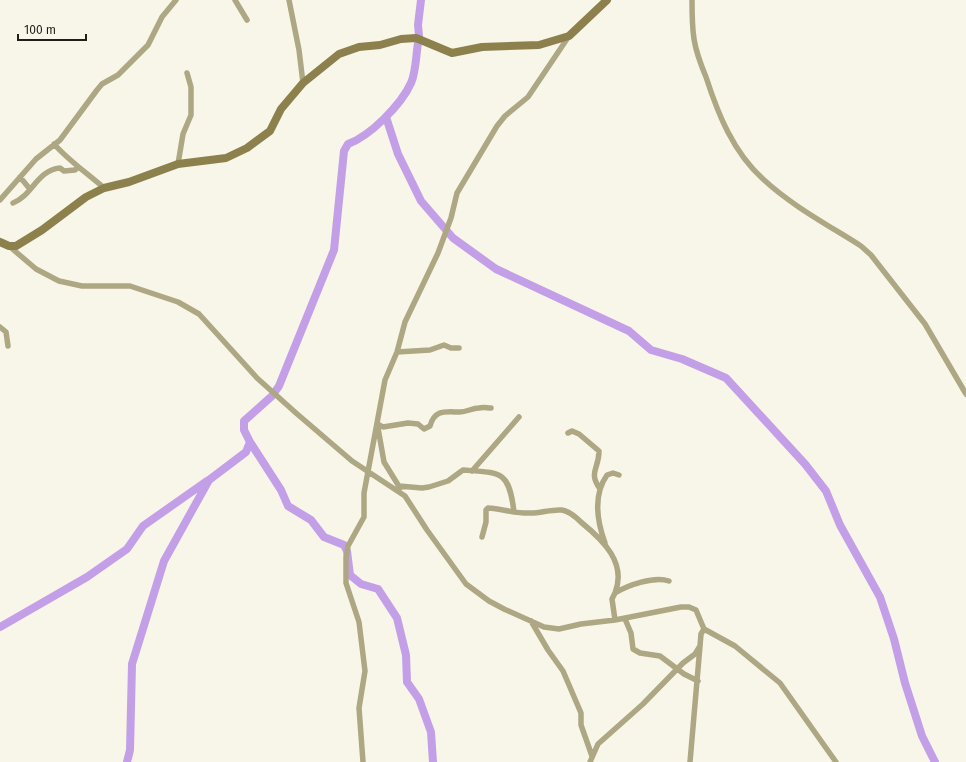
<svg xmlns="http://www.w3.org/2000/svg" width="966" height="762" font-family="'Fira Sans',sans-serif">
<rect width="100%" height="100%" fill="#f8f6e8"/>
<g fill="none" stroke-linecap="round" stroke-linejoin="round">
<path stroke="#c39fe8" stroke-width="8" d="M 419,36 L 418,25 L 421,0
M 386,117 L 398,154 L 421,201 L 453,238 L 496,269 L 629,331 L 651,350 L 682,359 L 726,378 L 805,464 L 826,491 L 840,525 L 880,597 L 894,639 L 905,683 L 922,736 L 935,762
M 250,442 L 281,490 L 288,506 L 311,520 L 324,537 L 344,545 L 347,551 L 350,575 L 361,584 L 378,589 L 397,618 L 406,655 L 407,682 L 419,699 L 431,732 L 433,762
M 0,627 L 87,577 L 127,549 L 143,526 L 207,481
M 127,762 L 130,750 L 132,664 L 164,561 L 209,480 L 246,452 L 250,442 L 244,430 L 244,421 L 272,396 L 279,386 L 334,250 L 344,151 L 348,144 C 370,136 401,105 411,83 C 416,72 416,55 418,43"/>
<path stroke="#aea784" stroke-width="5.5" d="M 235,0 L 247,20
M 289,0 L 299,50 L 303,83
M 692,0 C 692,13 692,26 694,39 C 696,52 701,65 706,77 C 718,114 733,152 763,179 C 792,206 828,225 861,246 L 871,255 L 925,324 L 966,394
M 54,144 C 69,161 87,173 104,188
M 178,164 L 183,134 L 191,115 L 191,87 L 187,73
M 20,177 L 29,188
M 0,200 L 36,159 L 60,140 L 97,90 L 102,84 L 118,75 L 148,45 L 162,17 L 176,0
M 13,203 C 32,196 37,170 60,168 L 64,171 L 75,170 L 78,167
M 9,246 L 36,269 L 59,281 L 82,286 L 130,286 L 178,302 L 199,314 L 257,378 L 296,413 L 352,461 L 405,496 L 427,530 L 466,584 L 489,601 L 504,609 L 544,627 L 559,629 L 581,624 L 615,620 L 681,607 L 689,607 L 696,610 L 704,629 L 735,646 L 780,683 L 836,762
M 0,327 L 6,332 L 8,346
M 397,352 L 430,350 L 444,345 L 451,348 L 459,348
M 378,424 L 383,427 L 408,423 L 418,424 L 424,429 L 430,426 C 435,409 445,412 460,412 C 467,412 472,408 479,408 C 483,407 487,408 491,408
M 378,428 L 384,462 L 400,488
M 568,433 L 572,431 L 579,434 L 599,451 C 599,469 588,472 600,489
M 472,471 L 519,417
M 399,486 L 422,488 L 429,487 L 448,481 L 463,470 C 501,473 509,470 514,512
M 482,537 L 486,522 L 486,510 L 488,508 C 503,509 516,514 531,513 C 541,513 552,509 562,510 C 569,511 577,518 582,523 C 603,540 627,563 615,593
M 605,543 C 597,521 593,495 607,475 L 613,473 L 619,475
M 625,619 L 631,633 L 633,649 L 640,653 L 660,656 L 684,674 L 698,681
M 615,620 L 612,599 L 615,593 C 628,585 654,576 669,581
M 531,621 L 548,650 L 563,671 L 581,713 L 581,725 L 592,756
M 363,762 L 359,708 L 365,671 L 359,622 L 346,583 L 346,558 L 348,546 L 364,517 L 364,493 L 385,380 L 397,352 L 405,322 L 438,253 L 451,218 L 457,193 L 497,126 L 505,116 L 528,97 L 569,36
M 590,762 L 598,744 L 643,704 L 683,663 L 695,654 L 700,646
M 690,762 L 700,646 L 701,634 L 704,629"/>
<path stroke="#8c814c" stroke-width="8" d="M 0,242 L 9,246 L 16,246 L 42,230 L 86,197 L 104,188 L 129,182 L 178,164 L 226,158 L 247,148 L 270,131 L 281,109 L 303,83 L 339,54 L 359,47 L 380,45 L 401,39 L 416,38 L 452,53 L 482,47 L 539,45 L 569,36 L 607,0"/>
</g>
<path d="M18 34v6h68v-6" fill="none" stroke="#1f1e19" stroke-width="2"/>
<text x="24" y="34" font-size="12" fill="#1f1e19" stroke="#f8f6e8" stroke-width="3" paint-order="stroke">100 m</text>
</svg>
